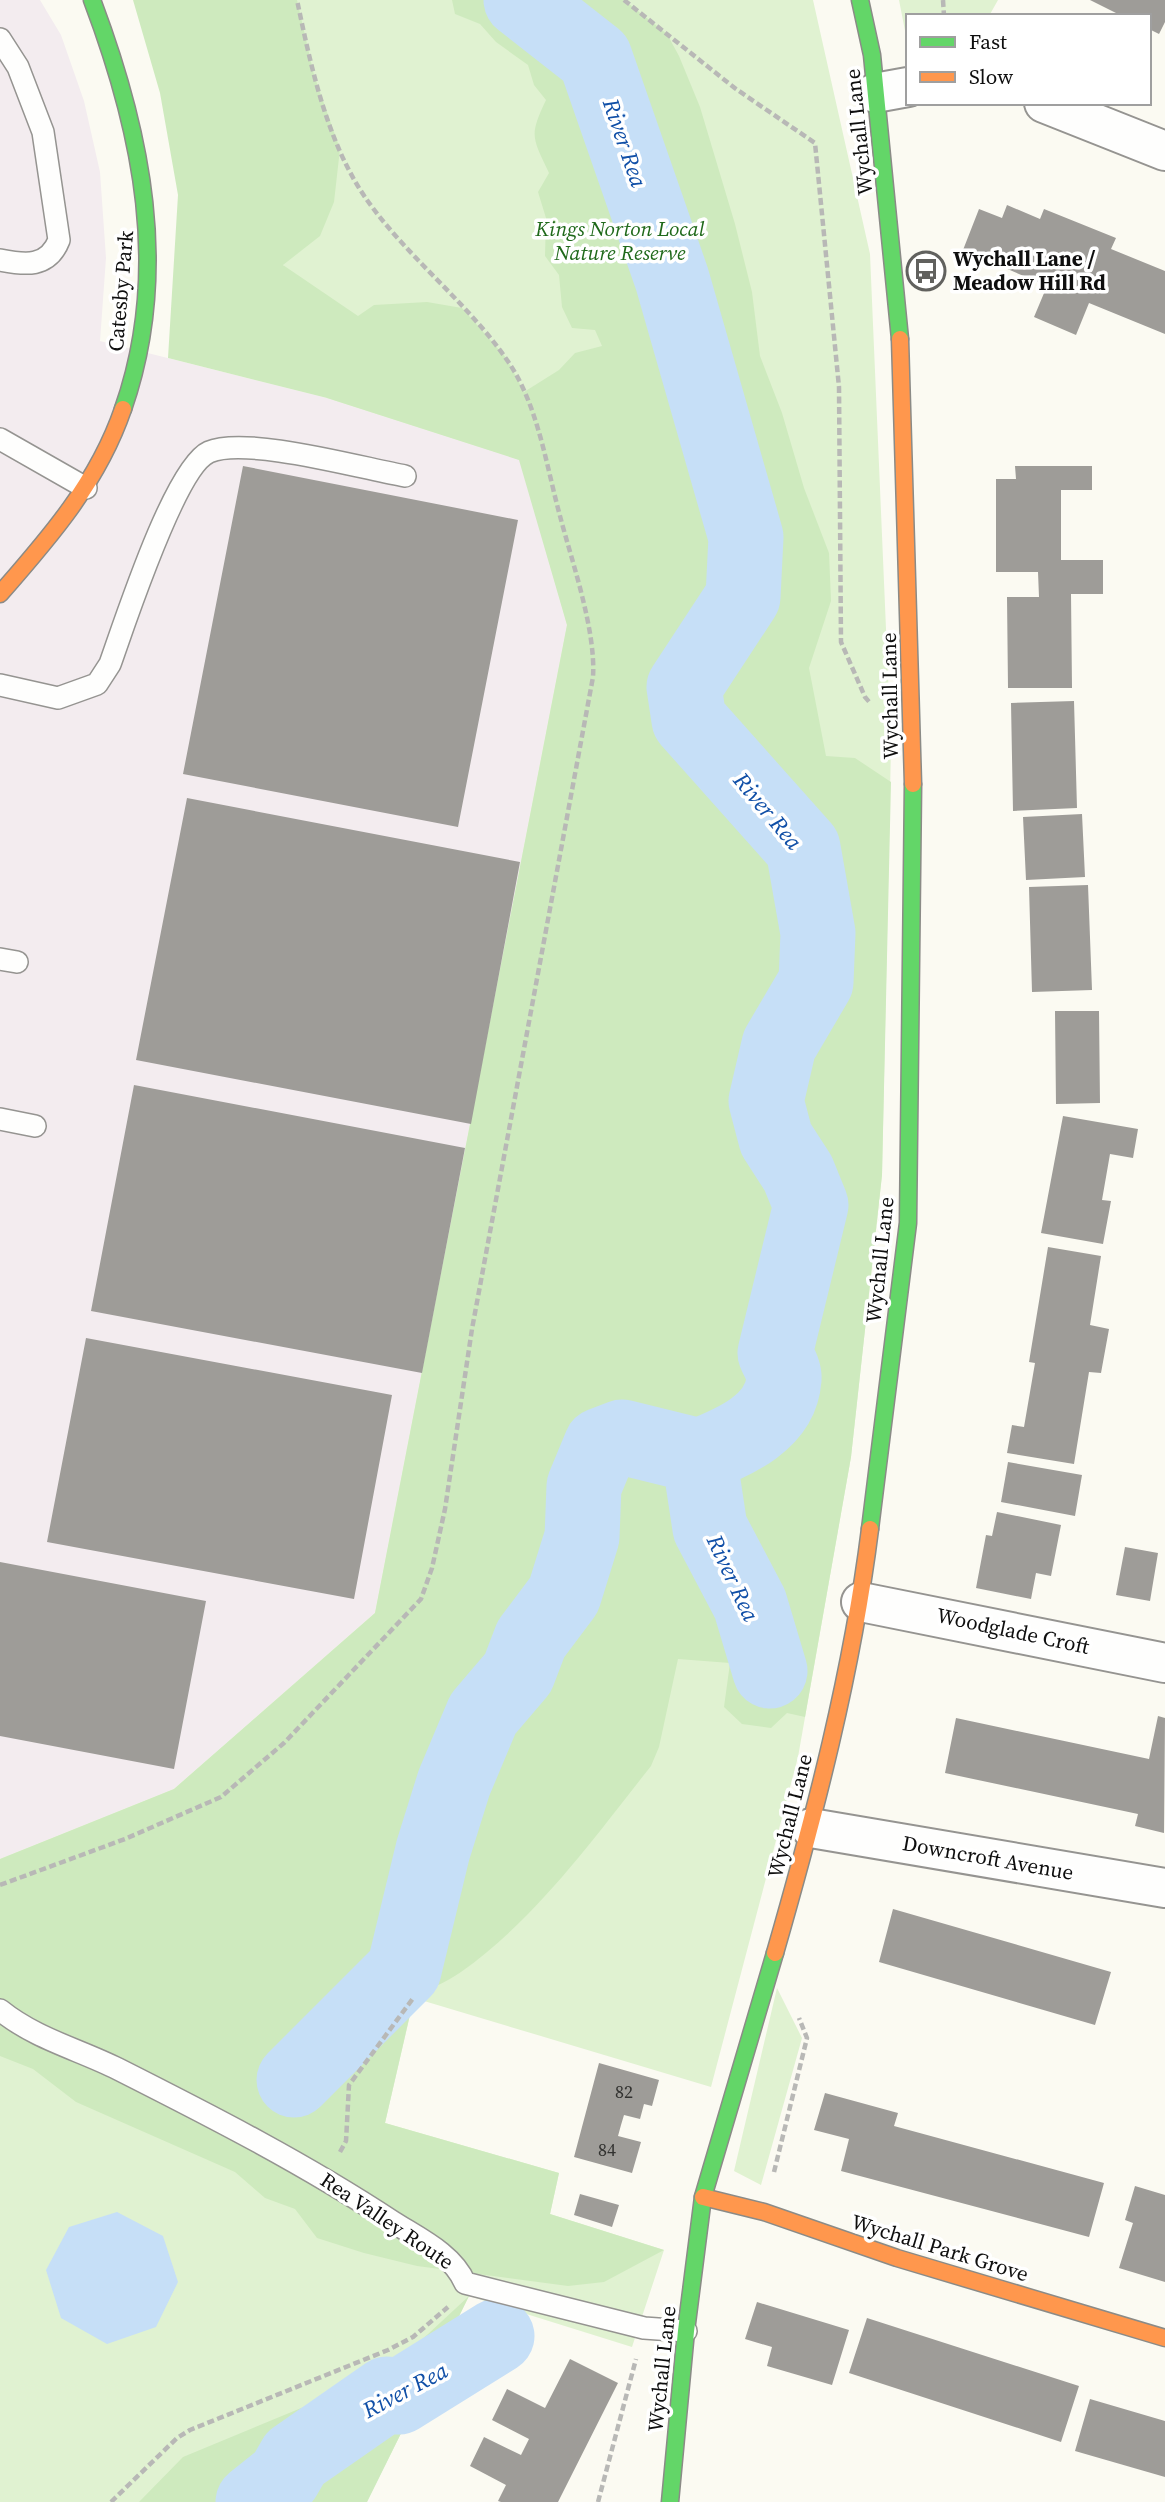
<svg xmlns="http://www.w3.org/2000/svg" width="1165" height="2502" font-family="'Source Serif 4',serif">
<rect width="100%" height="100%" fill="#fbfaf2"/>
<path fill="#f3ecef" d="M 0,0 L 40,0 L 61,35 L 84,101 L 100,172 L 106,258 L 100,341 L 327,398 L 520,460 L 567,625 L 375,1613 L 174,1789 L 0,1859 Z"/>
<path fill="#e0f2d1" d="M 204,0 L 813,0 L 870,254 L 891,746 L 882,1175 L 851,1457 L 798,1757 L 711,2087 L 414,1998 L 385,2123 L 559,2173 L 550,2214 L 664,2250 L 632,2347 L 469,2296 L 367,2502 L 0,2502 L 0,1859 L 174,1789 L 375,1613 L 567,625 L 520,460 L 327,398 L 283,264 Z
M 899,0 L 998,0 L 989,16 L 908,16 L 907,41 Z
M 777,1988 L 802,2038 L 761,2185 L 734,2171 Z"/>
<path fill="#ceeabe" d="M 133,0 L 297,0 L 314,75 L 340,149 L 334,202 L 320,236 L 283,265 L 358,316 L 374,305 L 427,302 L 462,308 L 507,359 L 524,392 L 559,370 L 575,353 L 602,346 L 595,330 L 572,328 L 562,307 L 559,275 L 545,256 L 546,218 L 538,192 L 549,173 C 532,137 529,136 546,100 L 534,85 L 528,65 L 496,42 L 480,24 L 455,14 L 452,0 L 624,0 L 667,34 L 679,56 L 700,107 L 735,224 L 752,292 L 760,356 L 782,413 L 804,488 L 829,553 L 831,601 L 809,668 L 826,756 L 855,758 L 891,782 L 882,1175 L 851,1457 L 805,1717 L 787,1713 L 771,1728 L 742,1724 L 724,1707 L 730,1663 L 678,1659 L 659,1747 L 651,1766 C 594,1838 537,1918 461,1972 C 447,1982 429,1989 414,1997 L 385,2123 L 559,2173 L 550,2214 L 664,2250 L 604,2282 L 568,2286 L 417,2266 L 364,2253 L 317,2238 L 295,2209 L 265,2198 L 235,2172 L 76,2102 L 33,2069 L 0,2056 L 0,1859 L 174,1789 L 375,1613 L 567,625 L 519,460 L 327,398 L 168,358 L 178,195 L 160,93 Z
M 469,2296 L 367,2502 L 139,2502 L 183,2457 L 386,2373 Z"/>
<path fill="#c6dff7" d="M 117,2212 L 163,2236 L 178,2282 L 156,2327 L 107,2344 L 61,2318 L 46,2270 L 69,2227 Z"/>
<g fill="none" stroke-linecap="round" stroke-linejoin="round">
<path stroke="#c6dff7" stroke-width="75" d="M 521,0 L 595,58 L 672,279 L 746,537 L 743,597 L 684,687 L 689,720 L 803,848 L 818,933 L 816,982 L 779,1045 L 766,1101 L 776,1139 L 798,1173 L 811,1205 L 775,1353 C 778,1361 785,1371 784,1379 C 781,1422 735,1442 699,1456
M 699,1456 L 710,1528 L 750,1604 L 770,1671
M 294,2080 L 404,1970 L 433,1850 L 454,1783 L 483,1714 L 518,1673 L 531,1639 L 564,1595 L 582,1537 L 584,1486 L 601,1445 L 622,1437 L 699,1456
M 253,2502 L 284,2477 L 295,2458 L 387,2394 L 399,2397 L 497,2336"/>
</g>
<path fill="#9e9c98" d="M 1090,0 L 1165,0 L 1165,22 L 1159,34 L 1149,29 L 1149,16 L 1122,16 Z
M 1007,205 L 1040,219 L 1044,209 L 1116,238 L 1111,249 L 1165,271 L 1165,334 L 1089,303 L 1076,335 L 1034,317 L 1047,286 L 963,250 L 979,209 L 1002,218 Z
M 243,466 L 518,520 L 458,827 L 183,774 Z
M 1015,466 L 1092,466 L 1092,490 L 1061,490 L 1061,560 L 1103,560 L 1103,594 L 1071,594 L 1072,688 L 1008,688 L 1007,597 L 1039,597 L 1038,572 L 996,572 L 996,479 L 1016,479 Z
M 1074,701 L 1077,808 L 1013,811 L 1011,703 Z
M 187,798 L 520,862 L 471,1124 L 136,1060 Z
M 1082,814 L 1085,877 L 1026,880 L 1023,817 Z
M 1088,885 L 1092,990 L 1032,992 L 1029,887 Z
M 1055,1011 L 1099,1011 L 1100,1103 L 1056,1104 Z
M 134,1085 L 465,1148 L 422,1373 L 91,1311 Z
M 1063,1116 L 1138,1129 L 1133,1158 L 1110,1154 L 1102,1200 L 1111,1201 L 1103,1244 L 1041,1233 Z
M 1048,1247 L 1101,1256 L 1090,1325 L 1109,1329 L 1101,1373 L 1089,1372 L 1074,1464 L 1007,1453 L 1012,1425 L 1024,1427 L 1035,1363 L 1029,1362 Z
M 86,1338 L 392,1395 L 354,1599 L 47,1542 Z
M 1008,1462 L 1082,1475 L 1075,1516 L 1001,1502 Z
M 997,1512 L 1061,1525 L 1051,1576 L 1036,1573 L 1031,1599 L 976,1588 L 986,1535 L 992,1536 Z
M 1125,1547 L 1158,1553 L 1150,1601 L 1116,1595 Z
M 0,1562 L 206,1601 L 174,1769 L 0,1736 Z
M 1158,1716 L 1165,1718 L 1164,1833 L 1135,1826 L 1138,1814 L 945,1773 L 956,1718 L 1149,1759 Z
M 893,1909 L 1111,1972 L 1095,2025 L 879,1962 Z
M 599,2063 L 659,2080 L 652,2106 L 644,2104 L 640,2119 L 624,2115 L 621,2125 L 618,2136 L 641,2142 L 632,2173 L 574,2157 Z
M 825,2093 L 898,2113 L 894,2126 L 1104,2183 L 1089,2237 L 841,2171 L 849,2139 L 814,2130 Z
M 1135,2186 L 1165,2195 L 1165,2282 L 1119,2268 L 1133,2223 L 1125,2220 Z
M 580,2194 L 619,2205 L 612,2227 L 574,2215 Z
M 757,2302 L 849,2330 L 832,2385 L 767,2366 L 772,2347 L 745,2339 Z
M 867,2318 L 1079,2386 L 1061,2442 L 849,2373 Z
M 570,2359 L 618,2383 L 558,2502 L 501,2502 L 498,2501 L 506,2485 L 470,2466 L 484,2437 L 521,2455 L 529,2439 L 492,2420 L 507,2389 L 545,2408 Z
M 1090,2399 L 1165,2421 L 1165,2477 L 1075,2451 Z"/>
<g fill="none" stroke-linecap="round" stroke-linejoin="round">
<defs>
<path id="lane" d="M 0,39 L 18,67 L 43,132 L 59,240 C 48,268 25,265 0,260
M 0,439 L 86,488
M 0,685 L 58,698 L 97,684 L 110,664 C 124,625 175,467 209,452 C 246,436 361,468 405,476
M 0,959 L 17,962
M 0,1119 L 35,1126
M 0,2010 C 36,2039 78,2049 118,2069 C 213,2117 305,2164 393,2222 C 418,2238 453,2254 465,2283 L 644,2328 L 686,2331"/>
<path id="street" d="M 875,93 L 908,87
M 1044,103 L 1165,151
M 861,1602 L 1165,1663
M 811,1828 L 1165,1888"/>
<path id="fast" d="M 92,0 C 142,132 171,272 123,409
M 860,0 L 872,55 L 900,339
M 870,1529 L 908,1223 L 913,784
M 670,2502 L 686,2331 L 703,2197 L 775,1953"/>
<path id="slow" d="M 900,339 L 913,784
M 0,594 C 50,537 98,482 123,409
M 775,1953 C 815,1814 852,1673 870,1529
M 703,2197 L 764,2212 L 897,2258 L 1165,2338"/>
</defs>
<use href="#lane" stroke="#959491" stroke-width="24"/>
<use href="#street" stroke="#959491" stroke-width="42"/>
<use href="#fast" stroke="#8b8b87" stroke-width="19"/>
<use href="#slow" stroke="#8b8b87" stroke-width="19"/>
<path stroke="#b8b8b6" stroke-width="4.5" stroke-dasharray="7 3.5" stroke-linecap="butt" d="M 624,0 L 736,89 L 815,143 L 839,387 L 841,642 L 865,697 L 871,704
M 943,0 L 944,16
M 0,1885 L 125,1839 L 221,1797 L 284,1743 L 421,1599 L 432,1568 L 445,1509 L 472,1329 L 593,677 C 596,630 572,562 560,516 C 546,465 538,404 507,360 C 467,302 408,258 367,200 C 327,143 311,67 297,0
M 340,2152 L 346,2141 L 349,2085 L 414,1997
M 774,2172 L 807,2038 L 799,2018
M 111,2502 L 177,2438 L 190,2430 L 388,2350 L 413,2337 L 448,2307
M 598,2502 L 636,2359"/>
<use href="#lane" stroke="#fefefd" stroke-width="21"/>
<use href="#street" stroke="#fefefd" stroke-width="38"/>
<use href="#fast" stroke="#63d668" stroke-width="16"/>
<use href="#slow" stroke="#ff974d" stroke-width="16"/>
</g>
<defs>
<symbol id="bus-ring" viewBox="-11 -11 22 22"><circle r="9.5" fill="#fff" stroke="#61615e" stroke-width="1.5"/><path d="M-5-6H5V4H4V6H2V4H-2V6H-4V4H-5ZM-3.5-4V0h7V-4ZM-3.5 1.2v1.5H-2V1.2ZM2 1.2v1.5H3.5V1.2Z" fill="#61615e"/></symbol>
</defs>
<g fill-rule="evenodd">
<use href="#bus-ring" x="904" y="249" width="44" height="44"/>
</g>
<g text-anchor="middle" stroke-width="7" stroke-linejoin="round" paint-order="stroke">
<g font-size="18" fill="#323230">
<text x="624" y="2098">82</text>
<text x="607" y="2156">84</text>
</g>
<g font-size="21" fill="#0e0e0e" stroke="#fff">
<text transform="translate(859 132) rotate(-96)" y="7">Wychall Lane</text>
<text transform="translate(121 291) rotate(-85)" y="7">Catesby Park</text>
<text transform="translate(890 696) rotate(-91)" y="7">Wychall Lane</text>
<text transform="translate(880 1260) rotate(-84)" y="7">Wychall Lane</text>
<text transform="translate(1013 1631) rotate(12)" y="7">Woodglade Croft</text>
<text transform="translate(790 1816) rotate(-76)" y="7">Wychall Lane</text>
<text transform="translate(988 1858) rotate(10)" y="7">Downcroft Avenue</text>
<text transform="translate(387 2221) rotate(34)" y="7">Rea Valley Route</text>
<text transform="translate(940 2248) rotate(17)" y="7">Wychall Park Grove</text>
<text transform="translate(662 2369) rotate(-84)" y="7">Wychall Lane</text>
</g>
<g font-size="21" font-style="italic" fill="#1f691a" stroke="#fff">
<text x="620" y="236">Kings Norton Local<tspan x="620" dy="24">Nature Reserve</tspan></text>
</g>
<g font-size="21" font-weight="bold" fill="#0e0e0e" stroke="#fff" text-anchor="start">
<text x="953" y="266">Wychall Lane /<tspan x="953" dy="24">Meadow Hill Rd</tspan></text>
</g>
<g font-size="23" font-style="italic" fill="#104fa7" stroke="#fff">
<text transform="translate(625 143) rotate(71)" y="8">River Rea</text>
<text transform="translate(768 811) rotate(50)" y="8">River Rea</text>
<text transform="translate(733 1578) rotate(65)" y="8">River Rea</text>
<text transform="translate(405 2390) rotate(-28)" y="8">River Rea</text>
</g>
</g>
<rect x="906" y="14" width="245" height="91" fill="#ffffff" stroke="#9f9f9f" stroke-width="2"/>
<rect x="920" y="37" width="35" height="10" fill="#63d668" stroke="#9f9f9f" stroke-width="2"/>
<text x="969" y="49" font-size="21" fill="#0e0e0e">Fast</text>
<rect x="920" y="72" width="35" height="10" fill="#ff974d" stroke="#9f9f9f" stroke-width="2"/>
<text x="969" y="84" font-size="21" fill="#0e0e0e">Slow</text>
</svg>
